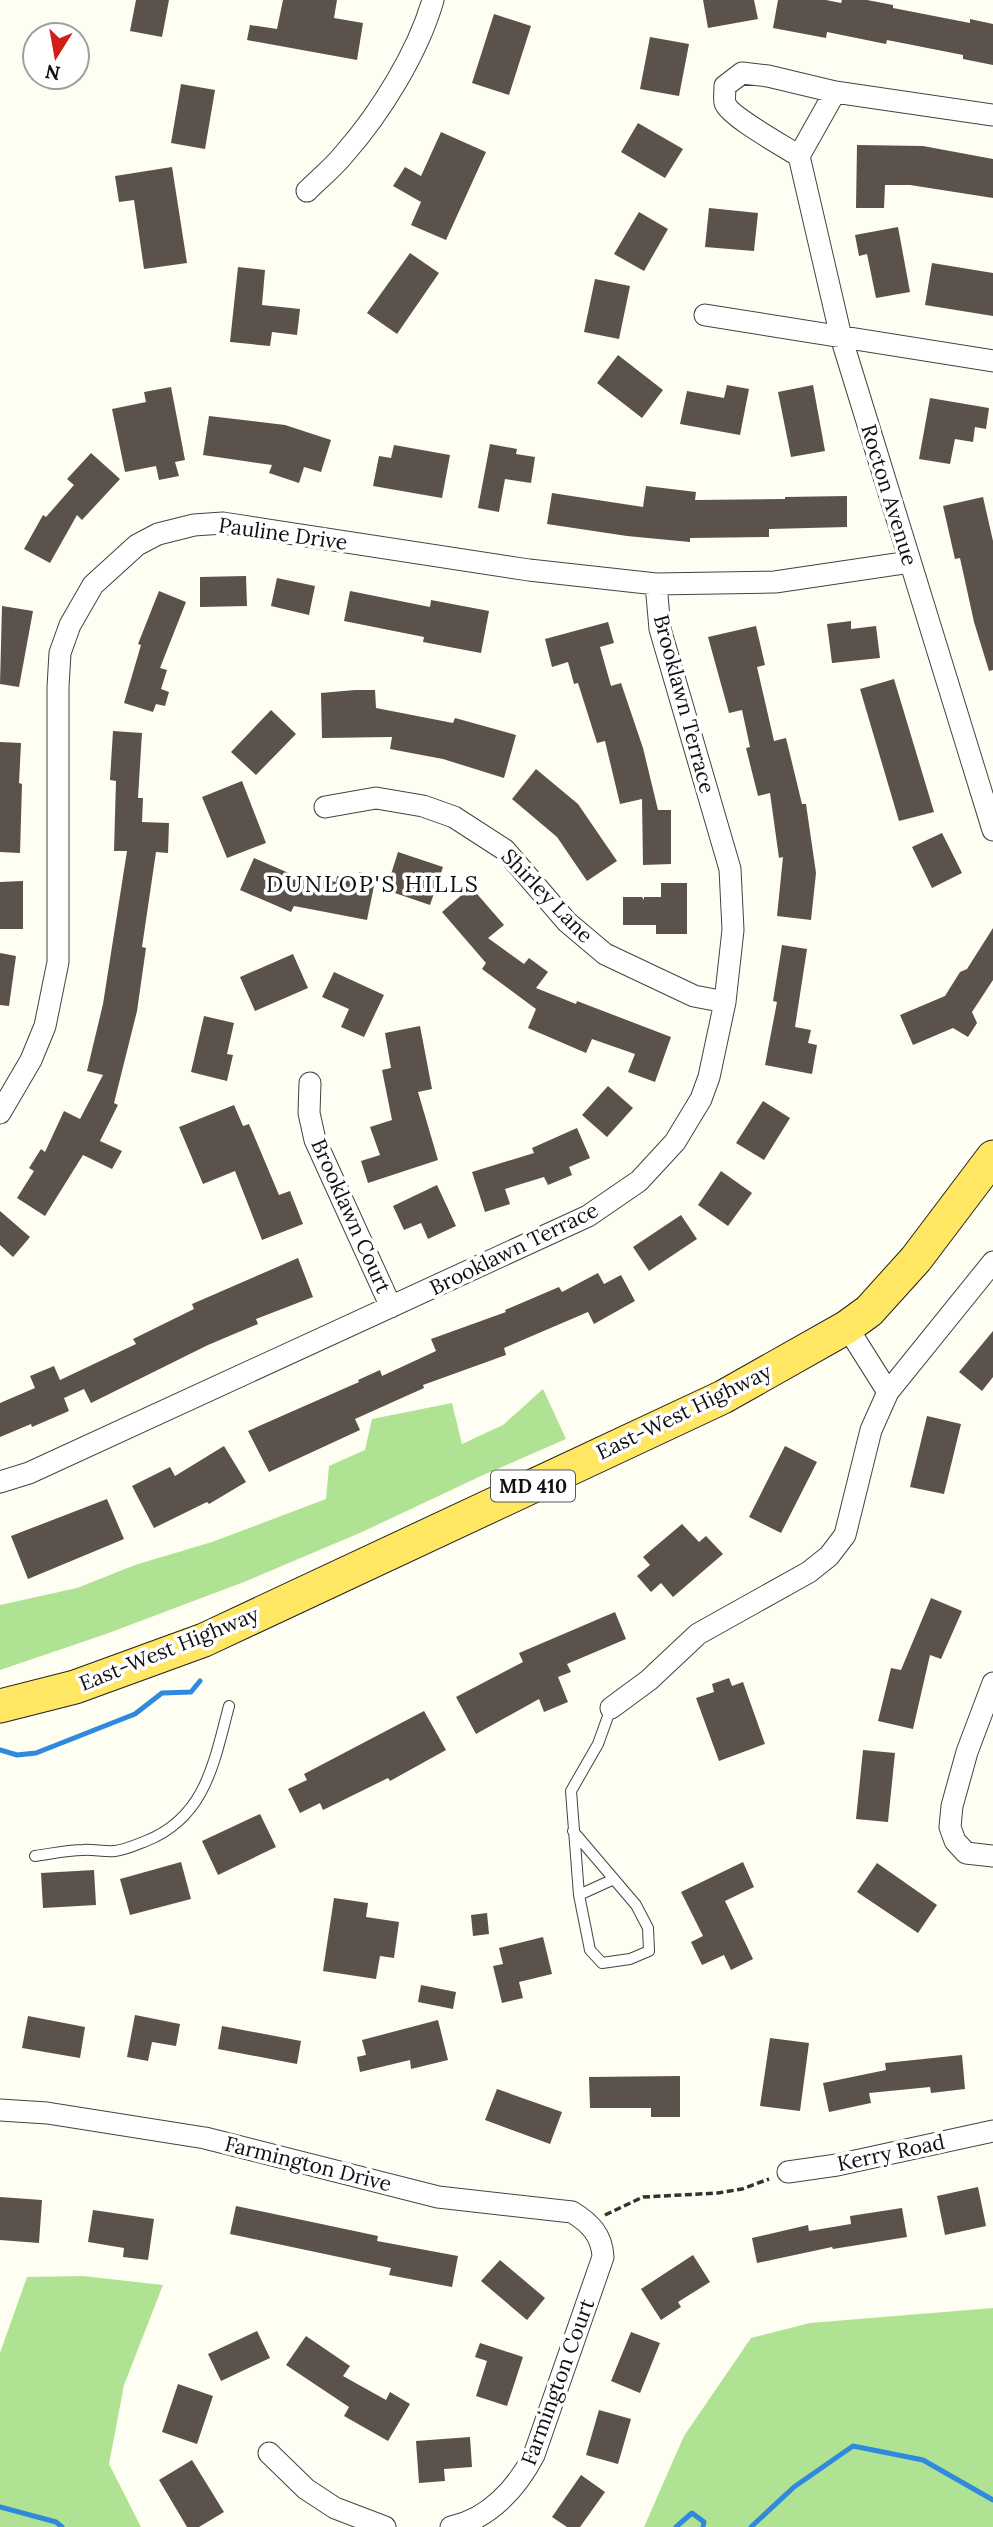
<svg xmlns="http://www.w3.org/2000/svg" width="993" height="2527" font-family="Lora,serif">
<rect width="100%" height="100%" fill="#fffef3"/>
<path fill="#b0e294" d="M 543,1389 L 566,1439 L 481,1476 L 362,1532 L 244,1582 L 106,1634 L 0,1670 L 0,1605 L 77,1588 L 135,1565 L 212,1542 L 326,1499 L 329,1466 L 365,1450 L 372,1419 L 452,1403 L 462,1444 L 503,1425 Z
M 83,2276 L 163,2285 L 124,2385 L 109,2464 L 141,2527 L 0,2527 L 0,2353 L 27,2277 Z
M 993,2308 L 993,2527 L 644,2527 L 684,2436 L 751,2338 L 810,2323 Z"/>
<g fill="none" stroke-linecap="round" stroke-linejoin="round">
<path stroke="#2f89dc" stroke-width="5" d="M 0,1750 L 17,1755 L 36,1753 L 135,1714 L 162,1693 L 191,1692 L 200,1681
M 0,2507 L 56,2522 L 62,2527
M 676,2527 L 692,2513 L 704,2522 L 703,2527
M 751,2527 L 794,2487 L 853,2446 L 923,2460 L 993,2500"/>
</g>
<path fill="#5a524b" d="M 136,0 L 169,0 L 162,37 L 130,31 Z
M 283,0 L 337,0 L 334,18 L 363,23 L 357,60 L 247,40 L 250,25 L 277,29 Z
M 703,0 L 754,0 L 758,19 L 708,28 Z
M 778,0 L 826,0 L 841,3 L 842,0 L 867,0 L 893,5 L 893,8 L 970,23 L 970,19 L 993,24 L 993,65 L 963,59 L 963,55 L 887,40 L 886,44 L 827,32 L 826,38 L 773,28 Z
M 494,14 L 531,26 L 509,95 L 472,83 Z
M 650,37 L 689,44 L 679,96 L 640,89 Z
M 181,84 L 215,90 L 205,149 L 171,143 Z
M 638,123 L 683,149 L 665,178 L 621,152 Z
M 441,132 L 486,152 L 446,240 L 411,225 L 421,202 L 393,186 L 405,167 L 421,176 Z
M 857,145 L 923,146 L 993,159 L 993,198 L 910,185 L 885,185 L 884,208 L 856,208 Z
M 172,167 L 187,263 L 144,269 L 134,200 L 119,202 L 115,176 Z
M 709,208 L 758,213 L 754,251 L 705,247 Z
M 639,212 L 668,229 L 644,271 L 614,254 Z
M 898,227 L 910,292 L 876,298 L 867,254 L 859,256 L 855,235 Z
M 410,253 L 439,273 L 397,334 L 367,313 Z
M 932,263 L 993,273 L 993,316 L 925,305 Z
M 238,267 L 265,270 L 262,305 L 300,309 L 297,335 L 272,332 L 270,346 L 230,342 Z
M 595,279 L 630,286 L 619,339 L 584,332 Z
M 618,355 L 663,390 L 642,418 L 597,383 Z
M 727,385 L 749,389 L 740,435 L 680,424 L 687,391 L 724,398 Z
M 813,385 L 825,451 L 791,457 L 778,392 Z
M 171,387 L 185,460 L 175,462 L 179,476 L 159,480 L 156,466 L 125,472 L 112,409 L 146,402 L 144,392 Z
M 930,398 L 989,408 L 986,429 L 975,427 L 973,442 L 955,439 L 950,464 L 919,459 Z
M 209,416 L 285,425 L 331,440 L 321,472 L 304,467 L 299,483 L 269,473 L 272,465 L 203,455 Z
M 490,444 L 517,449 L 516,454 L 535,457 L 531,483 L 505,479 L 499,512 L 478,508 Z
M 394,445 L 450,455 L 442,498 L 373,486 L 379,456 L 391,458 Z
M 91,453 L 120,479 L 82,520 L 77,515 L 50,563 L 24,549 L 43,515 L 46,517 L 74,485 L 67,479 Z
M 646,486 L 696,492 L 695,500 L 785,499 L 785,497 L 847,496 L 847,527 L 769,529 L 769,537 L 690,538 L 690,542 L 627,536 L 547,524 L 552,493 L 643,507 Z
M 983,497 L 993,541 L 993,670 L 989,671 L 974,622 L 960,558 L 955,559 L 943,506 Z
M 246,576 L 247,606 L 200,607 L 200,577 Z
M 277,578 L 315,586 L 309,615 L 271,606 Z
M 159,591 L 186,602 L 160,668 L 167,670 L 161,689 L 169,692 L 165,706 L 156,704 L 153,712 L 124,703 L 141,645 L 138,644 Z
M 350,591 L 430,607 L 431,600 L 489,611 L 481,653 L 423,642 L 424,637 L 344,621 Z
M 2,606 L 33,611 L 19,687 L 0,684 Z
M 851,621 L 851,629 L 876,626 L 880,658 L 832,663 L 827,624 Z
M 608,622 L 614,643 L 600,647 L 611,686 L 621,683 L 643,748 L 658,810 L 671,810 L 671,864 L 643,865 L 642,799 L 620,804 L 605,741 L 597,743 L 578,683 L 574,684 L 568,662 L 552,667 L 545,639 Z
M 756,626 L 765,665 L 757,667 L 774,741 L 786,738 L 802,804 L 806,804 L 816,873 L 811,920 L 777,916 L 783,857 L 779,858 L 770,793 L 758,796 L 746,748 L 750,747 L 742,710 L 729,713 L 708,637 Z
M 894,679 L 934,812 L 899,821 L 860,689 Z
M 355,690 L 375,690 L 376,708 L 453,723 L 455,718 L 516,735 L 504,778 L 443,759 L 390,749 L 392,737 L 322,738 L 321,693 Z
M 271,710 L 296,734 L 256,775 L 231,752 Z
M 113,731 L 142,733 L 138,798 L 143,798 L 142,822 L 169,823 L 168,853 L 156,852 L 142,947 L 146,948 L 137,1011 L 114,1103 L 118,1105 L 100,1141 L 122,1151 L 112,1169 L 83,1155 L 45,1216 L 17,1198 L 34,1171 L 29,1168 L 41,1149 L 45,1152 L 64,1111 L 80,1119 L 103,1075 L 87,1071 L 103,1004 L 127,851 L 114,851 L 116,781 L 110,780 Z
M 0,742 L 21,743 L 19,783 L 22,784 L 20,853 L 0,852 Z
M 536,769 L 578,804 L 617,861 L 587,881 L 557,837 L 512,799 Z
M 242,781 L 266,843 L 227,858 L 202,797 Z
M 942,833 L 962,873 L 932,888 L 912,847 Z
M 398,852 L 443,867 L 430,905 L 386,890 Z
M 254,858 L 321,887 L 322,879 L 336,882 L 337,876 L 358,880 L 359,872 L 376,876 L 367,920 L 294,906 L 291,912 L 240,890 Z
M 23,881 L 23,929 L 0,929 L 0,882 Z
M 661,883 L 687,883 L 687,934 L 656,934 L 656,925 L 623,925 L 623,897 L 642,897 L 644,900 L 644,897 L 661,897 Z
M 471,887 L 504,925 L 488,938 L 524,964 L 529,958 L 548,972 L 536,988 L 576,1004 L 577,1001 L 671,1037 L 655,1082 L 628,1072 L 635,1054 L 592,1039 L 586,1053 L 528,1028 L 536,1009 L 482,969 L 486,963 L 442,912 Z
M 993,928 L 993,980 L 972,1012 L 977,1023 L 968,1037 L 953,1028 L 913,1045 L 900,1015 L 945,996 L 960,972 L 967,969 Z
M 782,945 L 807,949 L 795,1027 L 811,1030 L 808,1043 L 817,1045 L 812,1074 L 765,1065 L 777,1002 L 773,1001 Z
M 0,953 L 16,956 L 9,1006 L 0,1005 Z
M 293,954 L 308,988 L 255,1011 L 240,977 Z
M 334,972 L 384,995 L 364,1037 L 341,1027 L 349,1009 L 322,997 Z
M 204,1016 L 234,1023 L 227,1054 L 233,1055 L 227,1081 L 191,1072 Z
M 420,1026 L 432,1089 L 418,1092 L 438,1160 L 368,1183 L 361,1161 L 380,1155 L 370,1127 L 392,1120 L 382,1070 L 391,1068 L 385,1033 Z
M 608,1086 L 633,1108 L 607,1137 L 582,1115 Z
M 763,1101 L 790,1118 L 764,1160 L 736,1143 Z
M 234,1105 L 243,1126 L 249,1124 L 279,1195 L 290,1191 L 303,1224 L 262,1240 L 235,1171 L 203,1184 L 179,1127 Z
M 577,1128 L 590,1158 L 569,1167 L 572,1175 L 548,1185 L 544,1177 L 505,1189 L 510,1204 L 485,1212 L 472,1172 L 534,1153 L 532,1148 Z
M 721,1171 L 752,1193 L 728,1226 L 698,1205 Z
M 437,1185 L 456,1226 L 428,1239 L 421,1223 L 404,1230 L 393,1206 Z
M 0,1211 L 30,1237 L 13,1257 L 0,1245 Z
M 681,1215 L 697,1239 L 649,1271 L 633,1247 Z
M 298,1258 L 313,1297 L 256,1319 L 258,1324 L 208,1345 L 91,1403 L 84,1389 L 64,1398 L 69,1411 L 32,1427 L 31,1424 L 0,1437 L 0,1403 L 35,1388 L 30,1376 L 54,1366 L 60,1380 L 136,1344 L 133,1339 L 194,1309 L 192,1304 Z
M 598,1273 L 604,1284 L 621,1275 L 635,1301 L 594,1324 L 588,1312 L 504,1348 L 506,1355 L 423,1385 L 424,1388 L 355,1419 L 360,1430 L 269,1472 L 248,1431 L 359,1382 L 358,1380 L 380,1370 L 382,1376 L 436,1351 L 431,1339 L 506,1312 L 505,1310 L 559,1287 L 562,1292 Z
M 993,1331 L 993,1377 L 982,1391 L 959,1372 Z
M 927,1416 L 961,1424 L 944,1494 L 910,1487 Z
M 224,1446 L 246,1482 L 209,1504 L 207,1502 L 154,1528 L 132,1486 L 170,1467 L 175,1476 Z
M 785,1446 L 817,1462 L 781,1533 L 749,1517 Z
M 107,1499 L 124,1539 L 28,1579 L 11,1536 Z
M 682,1524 L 699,1542 L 706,1536 L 723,1554 L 673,1597 L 661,1583 L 651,1592 L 637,1576 L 650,1565 L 643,1557 Z
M 931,1598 L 962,1611 L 941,1659 L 930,1655 L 913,1729 L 878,1721 L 891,1668 L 901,1670 Z
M 615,1612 L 626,1639 L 567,1664 L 571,1672 L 558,1677 L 568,1702 L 544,1712 L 539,1699 L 476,1734 L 456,1697 L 523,1662 L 519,1653 Z
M 729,1678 L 732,1686 L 743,1682 L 765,1744 L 719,1761 L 696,1698 L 714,1692 L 712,1684 Z
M 424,1711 L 446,1750 L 390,1781 L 388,1778 L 323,1810 L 320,1803 L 300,1813 L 288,1789 L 307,1780 L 304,1774 Z
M 863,1750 L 895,1753 L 888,1822 L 856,1819 Z
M 260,1814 L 276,1847 L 218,1875 L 202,1841 Z
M 181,1862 L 191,1899 L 130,1915 L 120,1879 Z
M 743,1862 L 754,1887 L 725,1901 L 753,1959 L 731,1970 L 724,1955 L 702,1965 L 691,1942 L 703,1936 L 681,1892 Z
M 877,1863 L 937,1905 L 918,1933 L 857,1892 Z
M 94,1870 L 96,1905 L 43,1908 L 41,1873 Z
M 334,1898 L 368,1903 L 366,1917 L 399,1922 L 394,1958 L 380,1956 L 376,1979 L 323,1971 Z
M 487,1913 L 489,1934 L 473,1936 L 471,1915 Z
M 543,1937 L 552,1974 L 519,1982 L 523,1998 L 502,2003 L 493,1966 L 503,1964 L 499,1948 Z
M 421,1985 L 456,1992 L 453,2009 L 418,2002 Z
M 135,2015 L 180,2024 L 176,2046 L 152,2042 L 148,2061 L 127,2057 Z
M 28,2016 L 85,2027 L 80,2058 L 22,2048 Z
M 438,2020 L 448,2060 L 411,2069 L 410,2060 L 360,2072 L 357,2057 L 366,2055 L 362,2040 Z
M 222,2026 L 301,2041 L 297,2064 L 218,2049 Z
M 770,2038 L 809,2043 L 800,2111 L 760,2106 Z
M 962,2055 L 965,2089 L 931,2093 L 930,2087 L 869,2093 L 871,2103 L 829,2112 L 823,2083 L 886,2070 L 885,2063 Z
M 680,2076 L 680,2117 L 651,2117 L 651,2108 L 590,2108 L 589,2077 Z
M 497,2089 L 562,2112 L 550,2144 L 485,2120 Z
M 978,2187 L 986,2226 L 945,2235 L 937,2196 Z
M 0,2197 L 42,2200 L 39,2243 L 0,2240 Z
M 236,2206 L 378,2236 L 377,2241 L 458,2256 L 452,2287 L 389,2275 L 391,2268 L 230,2234 Z
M 902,2208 L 907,2237 L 833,2249 L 832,2247 L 757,2263 L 752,2238 L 808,2225 L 809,2231 L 851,2224 L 850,2216 Z
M 93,2210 L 154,2219 L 148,2260 L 123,2257 L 124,2248 L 88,2242 Z
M 693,2255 L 710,2282 L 678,2302 L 681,2307 L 661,2320 L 641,2289 Z
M 500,2260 L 545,2298 L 527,2320 L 481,2281 Z
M 257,2331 L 270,2358 L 221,2381 L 208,2354 Z
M 631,2332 L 660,2343 L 640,2393 L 611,2381 Z
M 306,2336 L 350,2366 L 343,2376 L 386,2400 L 390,2392 L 410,2404 L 388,2441 L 344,2416 L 349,2407 L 286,2365 Z
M 480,2343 L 523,2357 L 507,2406 L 476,2396 L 487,2361 L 475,2357 Z
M 178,2384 L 213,2396 L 197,2444 L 162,2432 Z
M 599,2410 L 631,2419 L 618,2464 L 586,2455 Z
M 470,2437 L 472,2467 L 444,2469 L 445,2481 L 419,2483 L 416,2441 Z
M 192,2460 L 224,2512 L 199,2527 L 187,2527 L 159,2480 Z
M 581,2475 L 605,2492 L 580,2527 L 567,2527 L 552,2517 Z"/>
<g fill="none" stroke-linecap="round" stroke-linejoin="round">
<defs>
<path id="lane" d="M 573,1831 L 636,1905 L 648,1928 L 649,1951 L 630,1959 L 602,1963 L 590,1950 L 579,1895 L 571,1791 L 598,1744 L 611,1708
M 35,1856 C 50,1854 67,1850 83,1850 C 93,1849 104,1852 115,1851 C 125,1850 136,1845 146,1841 C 206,1817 214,1762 229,1706
M 579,1895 L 614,1879"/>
<path id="street" d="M 993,115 L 835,92 L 799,156 L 841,337 L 993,830
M 799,156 C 785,147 729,116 725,103 C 724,99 725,91 725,86 L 742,73 L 768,76 L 835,92
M 307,191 C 319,179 334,167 345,153 C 381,112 418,52 433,0
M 705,315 L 993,361
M 325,807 L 376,798 L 423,806 L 454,817 L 505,850 L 567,922 L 605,954 L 694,996 L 725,1002
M 310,1083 L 309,1113 L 315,1140 L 391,1307
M 0,1113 L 31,1060 L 45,1026 L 58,962 L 58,687 L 60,653 L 70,625 L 93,585 L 137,545 L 158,534 L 194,525 L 223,523 L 529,570 L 656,584 L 775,582 L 910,562
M 888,1392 L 993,1262
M 0,1482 L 29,1473 L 588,1216 L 639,1181 L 675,1142 L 701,1099 L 709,1077 L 725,1002 L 733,930 L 730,869 L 660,629 L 656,584
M 993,1683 L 967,1752 L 952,1806 L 950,1827 L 955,1841 L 966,1853 L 993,1856
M 611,1708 L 649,1680 L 698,1634 L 809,1572 L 829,1556 L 845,1535 L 871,1430 L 888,1392 L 847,1327
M 0,2110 L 47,2113 L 205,2138 L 438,2197 L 572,2212 C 590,2223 602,2235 603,2257 L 534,2455 C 517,2488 489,2519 451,2527
M 788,2172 L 837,2165 L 993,2131
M 269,2453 L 306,2489 L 335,2508 L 385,2527"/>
<path id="primary" d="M 0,1706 L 75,1687 L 204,1640 L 723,1397 L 847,1327 L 869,1311 L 916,1259 L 993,1157"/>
</defs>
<use href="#lane" stroke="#434343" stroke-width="12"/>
<use href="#street" stroke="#434343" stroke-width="23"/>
<use href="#primary" stroke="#212121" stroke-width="35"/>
<path stroke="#323232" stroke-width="3.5" stroke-dasharray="7 3.5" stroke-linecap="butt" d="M 605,2215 L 643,2197 L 718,2193 L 742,2189 L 769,2179"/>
<use href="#lane" stroke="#fff" stroke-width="10"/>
<use href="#street" stroke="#fff" stroke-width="21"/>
<use href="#primary" stroke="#ffe663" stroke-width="33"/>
</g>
<g text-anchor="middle" stroke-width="7" stroke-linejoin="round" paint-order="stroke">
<rect fill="#fff" stroke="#585858" stroke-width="2" x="491" y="1470.5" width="84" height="31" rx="5"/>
<g font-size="19" font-weight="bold" fill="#101010">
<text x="533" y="1493">MD 410</text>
</g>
<g font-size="21" fill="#101010" stroke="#fff">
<text transform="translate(889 495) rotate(73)" y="7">Rocton Avenue</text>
<text transform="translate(283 534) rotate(8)" y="7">Pauline Drive</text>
<text transform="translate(684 704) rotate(75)" y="7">Brooklawn Terrace</text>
<text transform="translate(547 896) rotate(46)" y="7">Shirley Lane</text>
<text transform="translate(351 1216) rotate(66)" y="7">Brooklawn Court</text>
<text transform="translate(514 1249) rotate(-26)" y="7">Brooklawn Terrace</text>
<text transform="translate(684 1412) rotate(-26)" y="7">East-West Highway</text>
<text transform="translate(169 1649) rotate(-22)" y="7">East-West Highway</text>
<text transform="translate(891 2153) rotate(-12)" y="7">Kerry Road</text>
<text transform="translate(308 2164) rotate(14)" y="7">Farmington Drive</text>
<text transform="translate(558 2382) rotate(-70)" y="7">Farmington Court</text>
</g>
<g font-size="23" letter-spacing="2" fill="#101010" stroke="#fff">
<text x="373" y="892">DUNLOP'S HILLS</text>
</g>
</g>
<g transform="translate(56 56) rotate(191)"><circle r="33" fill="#ffffff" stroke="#9f9f9f" stroke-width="2"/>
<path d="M0-5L12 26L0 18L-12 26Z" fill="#d11e17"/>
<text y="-10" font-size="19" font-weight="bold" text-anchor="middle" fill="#101010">N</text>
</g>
</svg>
